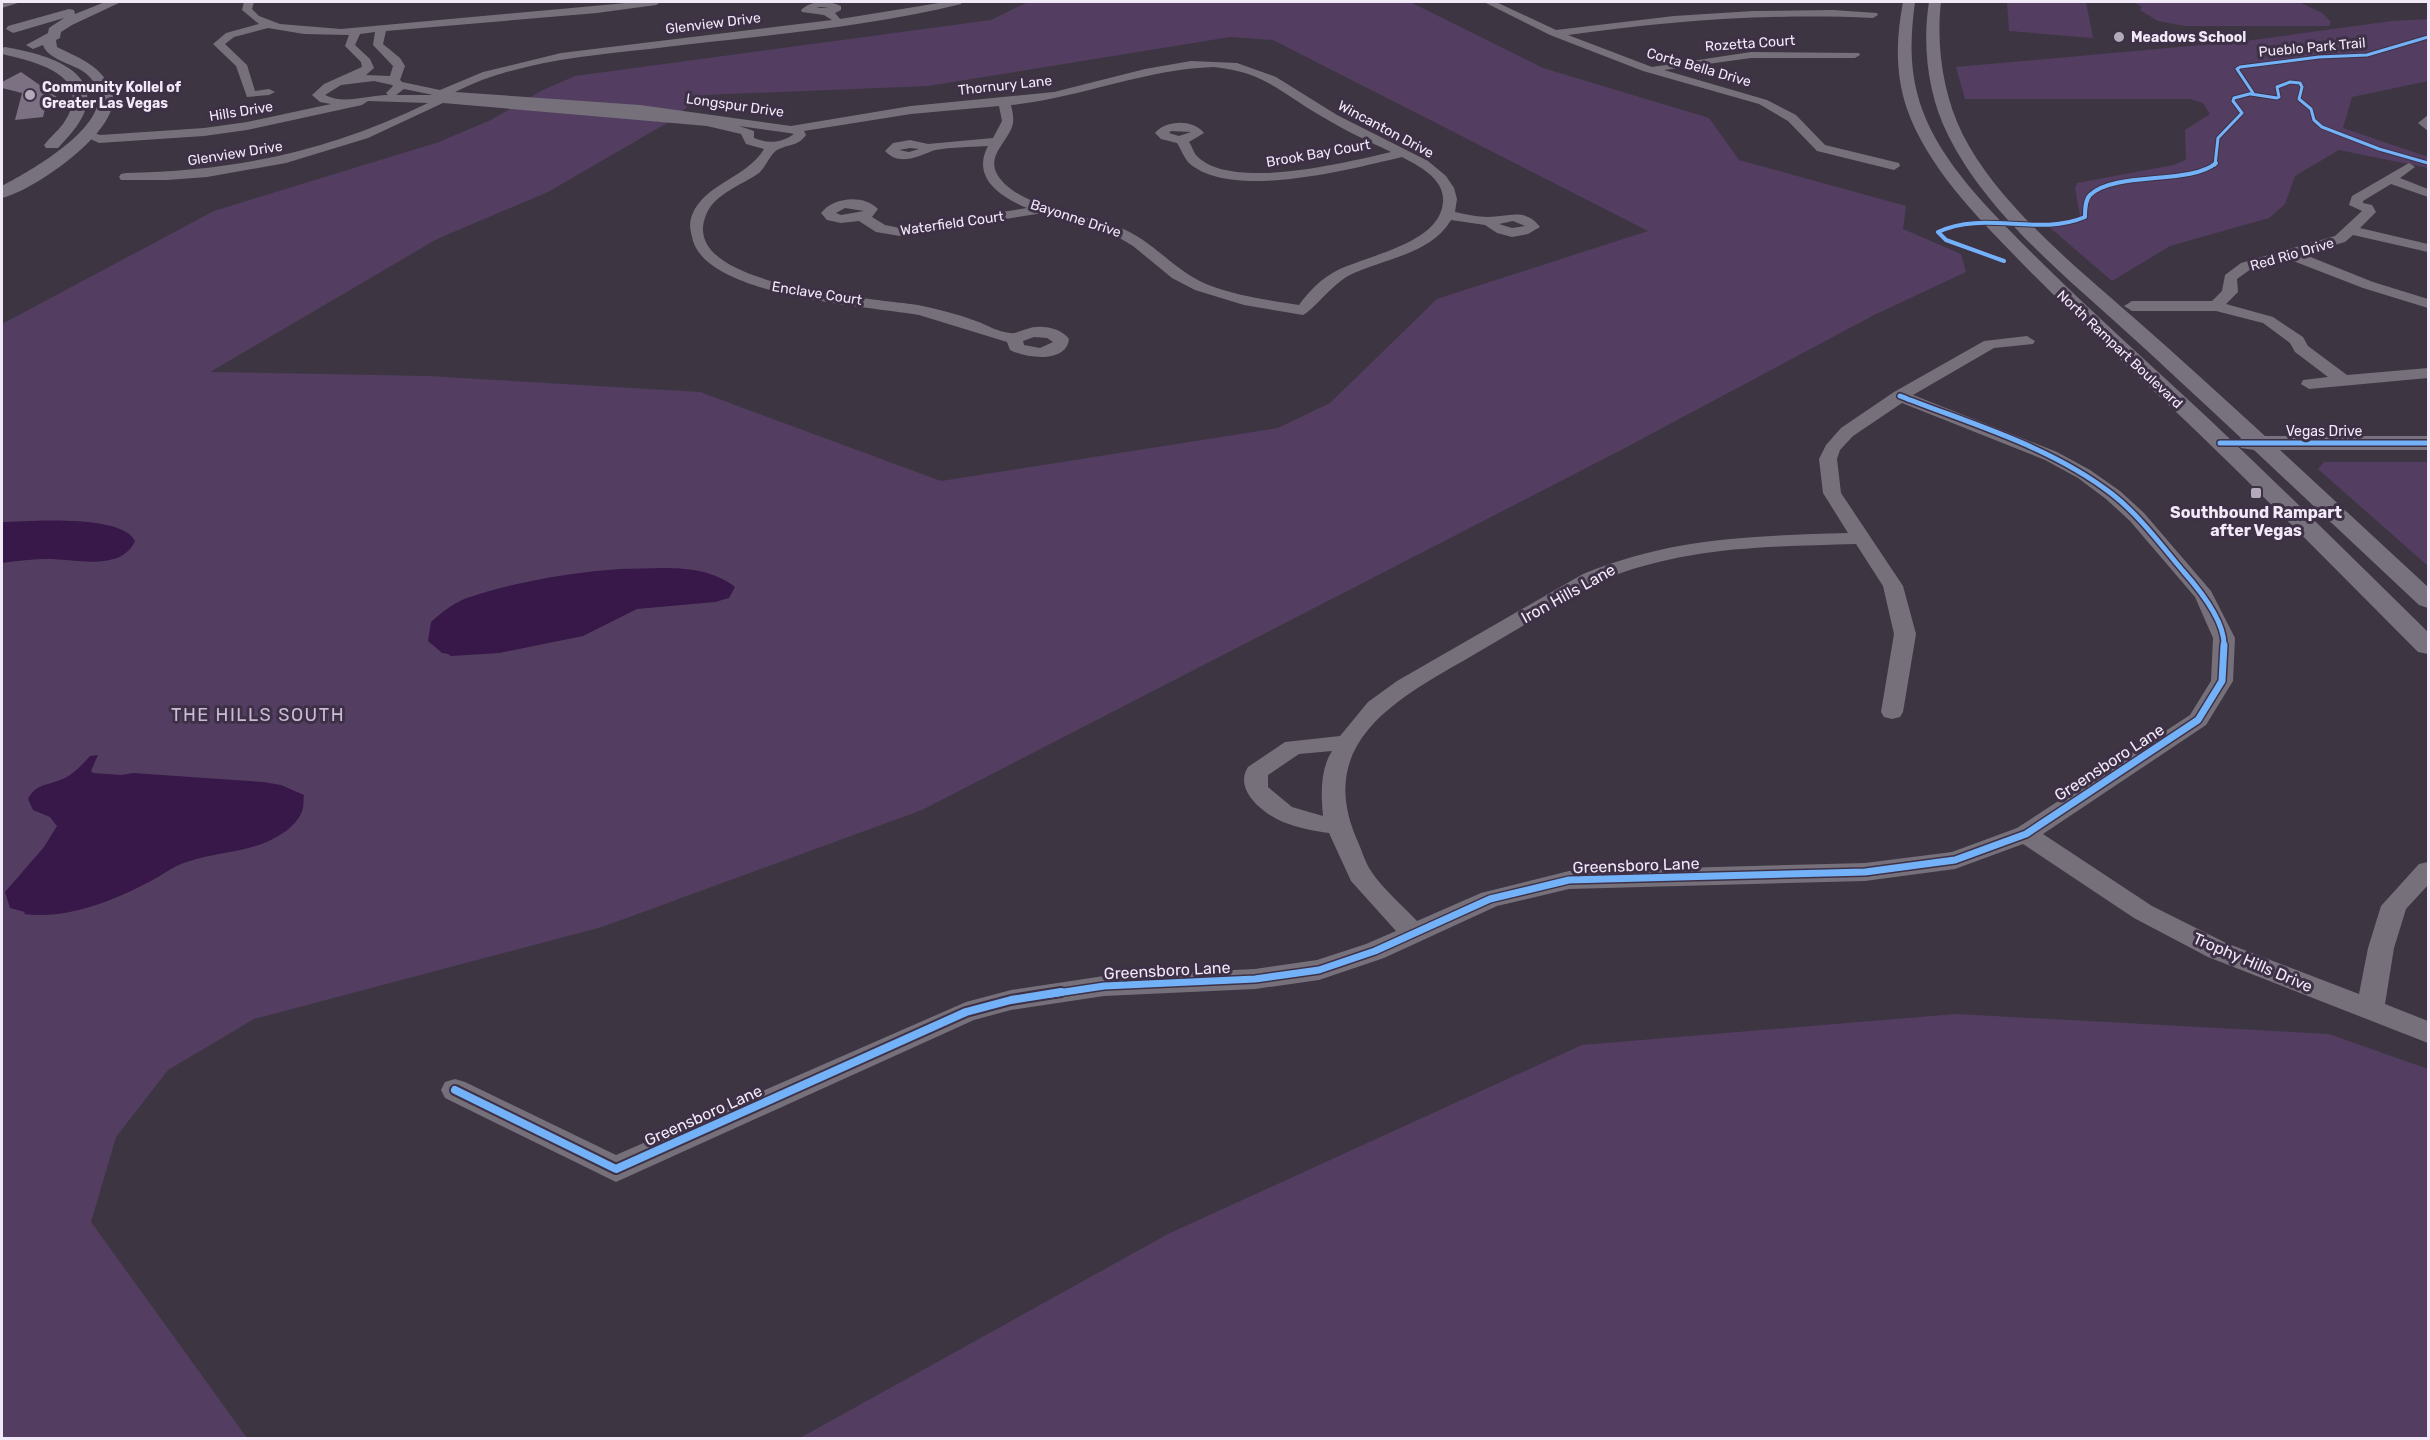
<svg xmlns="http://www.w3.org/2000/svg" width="2430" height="1440" font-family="Rubik,sans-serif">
<rect width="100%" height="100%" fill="#3d3642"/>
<path fill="#533e61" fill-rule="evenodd" d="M 1028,2 L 1410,2 L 1543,68 L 1709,118 L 1739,160 L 1906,206 L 1903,229 L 1961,254 L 1966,272 L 1874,315 L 1621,450 L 922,810 L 602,927 L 254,1019 L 168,1070 L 116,1137 L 91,1222 L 247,1438 L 2,1438 L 2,324 L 214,211 L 439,142 L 491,120 L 541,91 L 575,76 L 991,20 ZM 1230,37 L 1273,40 L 1648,231 L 1437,299 L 1330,403 L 1278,428 L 941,481 L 700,392 L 428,376 L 210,372 L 437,239 L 548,192 L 667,123 L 703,95 L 928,86 Z
M 2007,2 L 2086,2 L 2093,38 L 2009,31 Z
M 2134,2 L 2299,2 L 2322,13 L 2331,22 L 2329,26 L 2185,26 L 2158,21 L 2140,10 L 2142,7 Z
M 2428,19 L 2428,81 L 2352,97 L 2343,128 L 2428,157 L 2428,168 L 2339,150 L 2295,176 L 2285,204 L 2269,218 L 2170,246 L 2112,281 L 2047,225 L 2066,224 L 2080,216 L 2075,188 L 2077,183 L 2173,165 L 2186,160 L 2185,130 L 2210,114 L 2203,103 L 2190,99 L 1965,99 L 1956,67 L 2246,41 L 2392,21 Z
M 2324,462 L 2428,462 L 2428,566 L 2318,469 Z
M 1956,1014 L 2329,1034 L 2428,1069 L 2428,1438 L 800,1438 L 1168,1234 L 1582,1045 Z"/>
<path fill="#371848" d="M 2,522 C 29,521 123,514 135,541 C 121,572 75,559 48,559 C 33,559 17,561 2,563 Z
M 621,569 C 659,569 703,562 735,587 L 729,598 L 715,602 L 637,609 L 583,636 L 499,653 L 451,656 L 448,654 L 442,653 L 428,641 L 431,622 C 442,612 456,601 470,597 C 514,582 574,572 621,569 Z
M 98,755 L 91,771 L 93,773 L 121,775 L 133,773 L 263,782 L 281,785 L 304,795 C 303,799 304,803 303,808 C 301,818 291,828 283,833 C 254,853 219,851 187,862 C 176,865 168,871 158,877 C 118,899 70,920 24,914 L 25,912 L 10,908 L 5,892 L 44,847 L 57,826 L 50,817 L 33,810 L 28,799 C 36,784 45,786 60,780 C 72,776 82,765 90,756 Z"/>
<path fill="#7b7182" d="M 21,72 L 64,102 L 63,105 L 47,101 L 43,117 L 15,120 L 22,93 L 2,88 L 2,82 Z"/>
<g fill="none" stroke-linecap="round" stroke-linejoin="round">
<path fill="#76707a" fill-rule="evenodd" d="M 2,2 L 21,2 L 2,8 Z
M 244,2 L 254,2 L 252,9 L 259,16 L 280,24 L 341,29 L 637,2 L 661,2 L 656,5 L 597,13 L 386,31 L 383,44 L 400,58 L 405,66 L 400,80 L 402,82 L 440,90 L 483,72 L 561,53 L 832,20 L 824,15 L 802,12 L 801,10 C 811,0 828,0 841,6 L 841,10 L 835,13 L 840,19 L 945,2 L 962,2 L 961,4 C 859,29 753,36 650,49 C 584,56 515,62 455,92 L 640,105 L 791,126 L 911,106 L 1054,92 L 1145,69 L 1191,61 L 1237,63 L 1276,77 L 1337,115 L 1428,161 L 1446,176 L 1454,188 L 1457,199 L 1455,212 C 1465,214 1477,217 1488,217 C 1508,217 1525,207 1540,227 L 1528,234 L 1512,237 L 1497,233 L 1485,225 L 1451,220 C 1431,255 1381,259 1348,276 C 1333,284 1310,313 1303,315 L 1244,305 L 1195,290 L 1172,278 L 1133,246 L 1118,237 L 1043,213 L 900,236 L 876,232 L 859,221 L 841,223 L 827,220 L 821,213 C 833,197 864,194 878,209 L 872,217 L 885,225 L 900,228 L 1027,208 C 1001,197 971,178 988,146 C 974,147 944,147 932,151 C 917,157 899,166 885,151 L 893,143 L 910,140 L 928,144 L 993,138 L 1002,121 L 999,106 L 911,114 L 804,131 L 806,135 C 798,146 790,144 779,149 C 771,152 766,167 759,173 C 742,185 714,194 706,215 C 676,288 878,298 918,305 C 938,309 957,314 976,321 C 987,325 998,332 1010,333 C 1016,334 1021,330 1027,329 C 1040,324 1061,328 1069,339 C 1066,364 1026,358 1010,350 L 1007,342 L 919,315 C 869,306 703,297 692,237 C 690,229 689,223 692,215 C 705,183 747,178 764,149 L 746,144 L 741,134 L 707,126 L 443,103 L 368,138 L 286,163 L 207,177 L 167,180 L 121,180 L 119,177 L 121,174 L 126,173 C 236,171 329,151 428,103 L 368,101 L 362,105 L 247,130 L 204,136 L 99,143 L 82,135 L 88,131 L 100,135 L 204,128 L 247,122 L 331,104 L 320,102 L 312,95 L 324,84 L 362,67 L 361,62 L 345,46 L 349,35 L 304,34 L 268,28 L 234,37 L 225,44 L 247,65 L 255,91 L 269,89 L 275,92 L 269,95 L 247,97 L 236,66 L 213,44 L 226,33 L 259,24 L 242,10 ZM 821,7 L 829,8 L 816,8 ZM 375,32 L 373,45 L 393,66 L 390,76 L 366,75 L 374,68 L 370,59 L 355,45 L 360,34 ZM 1214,67 C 1264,72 1280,92 1321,116 C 1344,130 1368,141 1391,152 C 1348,162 1233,191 1198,157 C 1194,154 1192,146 1189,142 L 1204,133 C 1193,119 1166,120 1155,133 L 1161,139 L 1177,143 C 1181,149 1184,158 1189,163 C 1231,201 1351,169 1402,157 C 1419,166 1445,179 1443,202 C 1440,244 1367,255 1336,271 C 1321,279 1309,291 1299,305 C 1267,300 1236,296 1206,284 C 1173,270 1152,239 1118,227 C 1086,215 1012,206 996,172 C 988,153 1010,140 1013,123 C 1014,117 1012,110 1011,105 C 1080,98 1145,69 1214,67 ZM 374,81 L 392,85 L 393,86 L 386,93 L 388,95 C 367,95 344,105 325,95 L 341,85 ZM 404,89 L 433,95 L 396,95 ZM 739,126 L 789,133 L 794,134 C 782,143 768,144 754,138 L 754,131 ZM 1171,131 L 1191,132 L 1179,136 L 1169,133 ZM 910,148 L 919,149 L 909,152 L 899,150 ZM 845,208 L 864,211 L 841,215 L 836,213 ZM 1513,221 L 1525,226 L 1512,228 L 1499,224 ZM 1034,337 L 1047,338 L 1053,342 L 1040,348 L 1024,345 L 1023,341 Z
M 1484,2 L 1496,2 L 1556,30 L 1674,16 L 1753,11 L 1833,10 L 1877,13 L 1878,15 L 1873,18 C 1770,13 1669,21 1568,35 L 1652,67 L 1751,52 L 1859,53 L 1860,55 L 1855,58 L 1751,58 L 1664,70 L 1767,100 L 1796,115 L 1825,145 L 1899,163 L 1900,166 L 1894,170 L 1817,151 L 1788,121 L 1759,104 L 1643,71 L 1550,35 Z
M 2428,115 L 2428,131 L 2418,123 Z
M 2409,163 L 2415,167 L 2400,178 L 2428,189 L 2428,197 L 2391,184 L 2363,201 L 2363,203 L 2372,205 L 2376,212 L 2360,228 L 2428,244 L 2428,252 L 2353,235 L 2345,242 L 2303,254 L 2373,282 L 2428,299 L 2428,308 L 2363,288 L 2288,259 L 2251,269 L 2237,279 L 2238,292 L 2226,304 L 2273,317 L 2303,337 L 2308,346 L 2347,375 L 2428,368 L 2428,378 L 2309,389 L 2301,384 L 2303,380 L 2328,377 L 2295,352 L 2290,343 L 2263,323 L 2216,311 L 2132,311 L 2124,306 L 2132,301 L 2212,301 L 2222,291 L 2225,275 L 2241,263 L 2335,236 L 2362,211 L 2349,205 L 2352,196 Z
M 2027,336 L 2035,341 L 2033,344 L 1994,348 L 1913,395 L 2057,452 L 2090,470 L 2120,491 L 2144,513 L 2211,591 L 2235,638 L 2233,681 L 2206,725 L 2043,834 L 2152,906 L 2226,943 L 2359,994 L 2368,948 L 2381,906 L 2419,864 L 2428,862 L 2428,885 L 2406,909 L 2394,948 L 2385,1004 L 2428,1021 L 2428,1043 L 2208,957 L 2134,918 L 2023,844 L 1955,869 L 1865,881 L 1569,889 L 1497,906 L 1384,958 L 1319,980 L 1255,989 L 1104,996 L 1011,1010 L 974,1020 L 616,1182 L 445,1098 L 441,1090 L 445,1082 L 455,1079 L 465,1082 L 616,1155 L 966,1002 L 1011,990 L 1104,976 L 1255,969 L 1317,960 L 1366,944 L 1396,931 L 1351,881 L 1329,833 C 1314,831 1298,828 1283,822 C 1264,814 1233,790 1248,767 L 1285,742 L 1340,736 L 1368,702 L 1397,681 L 1583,574 C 1673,537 1753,536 1848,533 L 1823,493 L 1819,459 L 1826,445 L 1841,428 L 1894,392 L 1984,341 ZM 1902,403 L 2045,460 L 2078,478 L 2106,499 L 2130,521 L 2195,597 L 2213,638 L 2211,681 L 2190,715 L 2017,828 L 1952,852 L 1865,863 L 1569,871 L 1481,893 L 1417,921 C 1402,905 1383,889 1371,871 C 1365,862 1362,851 1358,842 C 1312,740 1401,697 1475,654 C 1516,630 1556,606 1597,582 C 1685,546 1762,547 1856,544 L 1883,586 L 1894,634 L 1881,712 L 1884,717 L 1892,719 L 1900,717 L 1903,712 L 1916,634 L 1903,586 L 1841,493 L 1837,459 L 1840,450 L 1853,436 ZM 1332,751 C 1320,770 1321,794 1323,816 L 1292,807 L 1268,787 L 1268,775 L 1299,754 Z"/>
<path fill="#78717e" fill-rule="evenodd" d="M 105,2 L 121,2 L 72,25 L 61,32 L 60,38 L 56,40 L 57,47 C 81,59 103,66 112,93 C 124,129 32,192 2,198 L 2,186 C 30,171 137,113 84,72 C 73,64 47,59 43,45 L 33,49 L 26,45 L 48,33 L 49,28 L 64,18 L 13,33 L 6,29 L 8,26 L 69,9 L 74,10 L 75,14 Z
M 1903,2 L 1915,2 C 1910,40 1909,72 1922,109 C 1942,164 1989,209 2028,249 C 2087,308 2149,363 2210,420 C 2284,490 2356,561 2428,632 L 2428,654 L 2418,652 C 2343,577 2269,501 2193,428 C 2134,372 2074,317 2017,258 C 1976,216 1927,166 1907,109 C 1895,73 1896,39 1903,2 Z
M 1929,2 L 1941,2 C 1936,46 1943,95 1963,135 C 1998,204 2076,267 2133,317 C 2178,356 2221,396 2265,436 L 2428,436 L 2428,450 L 2280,450 L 2428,587 L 2428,608 L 2419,605 L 2254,450 L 2241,448 L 2238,443 L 2241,438 C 2201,401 2161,363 2121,327 C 2060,272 1985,210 1948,135 C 1928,95 1922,46 1929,2 Z
M 5,47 C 34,52 101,66 85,111 C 79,126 68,137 58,148 L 46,148 L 44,145 C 50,137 57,132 63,124 C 97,75 35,62 2,54 L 2,48 Z"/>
<defs>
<path id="cycleway-far4" d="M 2251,94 L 2277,98 L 2279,97 L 2277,87 L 2290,82 L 2300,83 L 2302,87 L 2299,99 L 2311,109 L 2314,120 L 2322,127 L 2379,149 L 2428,163
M 2215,165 L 2218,138 L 2242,113 L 2233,101 L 2234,98 L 2253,93 L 2237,69 L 2240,67 L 2319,57 L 2367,55 L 2428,37"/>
<path id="cycleway-far3" d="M 2004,261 L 1946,240 L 1938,232 C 1984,210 2038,237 2085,217 C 2085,210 2085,200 2090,195 C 2115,171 2191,185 2216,163"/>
<path id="cycleway-far2" d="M 1900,396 C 1971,424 2050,446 2112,494 C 2139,515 2161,545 2183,571 C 2199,589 2225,621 2224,646
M 2220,443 L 2428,443"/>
<path id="cycleway-far1" d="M 1051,994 L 1104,986 L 1255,979 L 1319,970 L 1375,951 L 1490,899 L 1569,880 L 1865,872 L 1955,860 L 2026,834 L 2198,720 L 2222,681 L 2224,645"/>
<path id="cycleway" d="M 455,1090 L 616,1169 L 966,1012 L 1011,1000 L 1061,992"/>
</defs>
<use href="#cycleway-far4" stroke="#3e3147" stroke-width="5"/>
<use href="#cycleway-far3" stroke="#3e3147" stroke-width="6"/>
<use href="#cycleway-far2" stroke="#3e3147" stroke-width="8"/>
<use href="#cycleway-far1" stroke="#3e3147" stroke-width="10"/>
<use href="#cycleway" stroke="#3e3147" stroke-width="12"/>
<use href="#cycleway-far4" stroke="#73b2f8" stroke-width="3"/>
<use href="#cycleway-far3" stroke="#73b2f8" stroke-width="4"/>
<use href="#cycleway-far2" stroke="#73b2f8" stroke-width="5"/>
<use href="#cycleway-far1" stroke="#73b2f8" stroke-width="7"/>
<use href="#cycleway" stroke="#73b2f8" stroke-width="8"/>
</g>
<g fill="#b2aab8" stroke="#3e3147" stroke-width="2">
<circle cx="2119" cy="37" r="6"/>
<circle cx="30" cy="95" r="6"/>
<rect x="2250" y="487" width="12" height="12" rx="3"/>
</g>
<g text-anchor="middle" stroke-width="6" stroke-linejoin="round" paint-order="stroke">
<g font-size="14" fill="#f1e9f7" stroke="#3e3147">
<text transform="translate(713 23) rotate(-7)" y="5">Glenview Drive</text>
<text transform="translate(1750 43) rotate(-4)" y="5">Rozetta Court</text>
<text transform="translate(2312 47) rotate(-5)" y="5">Pueblo Park Trail</text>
<text transform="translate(1699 67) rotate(16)" y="5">Corta Bella Drive</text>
<text transform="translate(1005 85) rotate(-6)" y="5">Thornury Lane</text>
<text transform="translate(735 105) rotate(8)" y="5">Longspur Drive</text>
<text transform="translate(241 111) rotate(-9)" y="5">Hills Drive</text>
<text transform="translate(1386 129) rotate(28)" y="5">Wincanton Drive</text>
<text transform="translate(235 153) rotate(-9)" y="5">Glenview Drive</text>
<text transform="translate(1318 153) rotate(-10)" y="5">Brook Bay Court</text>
<text transform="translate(1076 218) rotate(18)" y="5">Bayonne Drive</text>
<text transform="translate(952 223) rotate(-8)" y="5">Waterfield Court</text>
<text transform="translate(2292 254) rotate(-16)" y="5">Red Rio Drive</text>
<text transform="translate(817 293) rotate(9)" y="5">Enclave Court</text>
<text transform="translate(2120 349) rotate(43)" y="5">North Rampart Boulevard</text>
<text x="2324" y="436">Vegas Drive</text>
</g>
<g font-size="14" font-weight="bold" fill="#f1e9f7" stroke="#3e3147" text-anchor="start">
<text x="2131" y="42">Meadows School</text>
<text x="42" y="92">Community Kollel of<tspan x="42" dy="16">Greater Las Vegas</tspan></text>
</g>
<g font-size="16" font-weight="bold" fill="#f1e9f7" stroke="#3e3147">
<text x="2256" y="518">Southbound Rampart<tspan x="2256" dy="18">after Vegas</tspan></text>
</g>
<g font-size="16" fill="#f1e9f7" stroke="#3e3147">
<text transform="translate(1568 593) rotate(-29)" y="6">Iron Hills Lane</text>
<text transform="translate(2109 762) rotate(-33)" y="6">Greensboro Lane</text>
<text transform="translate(1636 865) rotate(-2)" y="6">Greensboro Lane</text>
<text transform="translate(2253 962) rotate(23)" y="6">Trophy Hills Drive</text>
<text transform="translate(1167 970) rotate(-3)" y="6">Greensboro Lane</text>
<text transform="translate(703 1115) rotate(-24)" y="6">Greensboro Lane</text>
</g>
<g font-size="18" letter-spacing="1.5" fill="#cbbbd6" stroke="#3e3147">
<text x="258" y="721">THE HILLS SOUTH</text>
</g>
</g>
<rect width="2430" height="1440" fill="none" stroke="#f1e9f7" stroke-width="6"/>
</svg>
